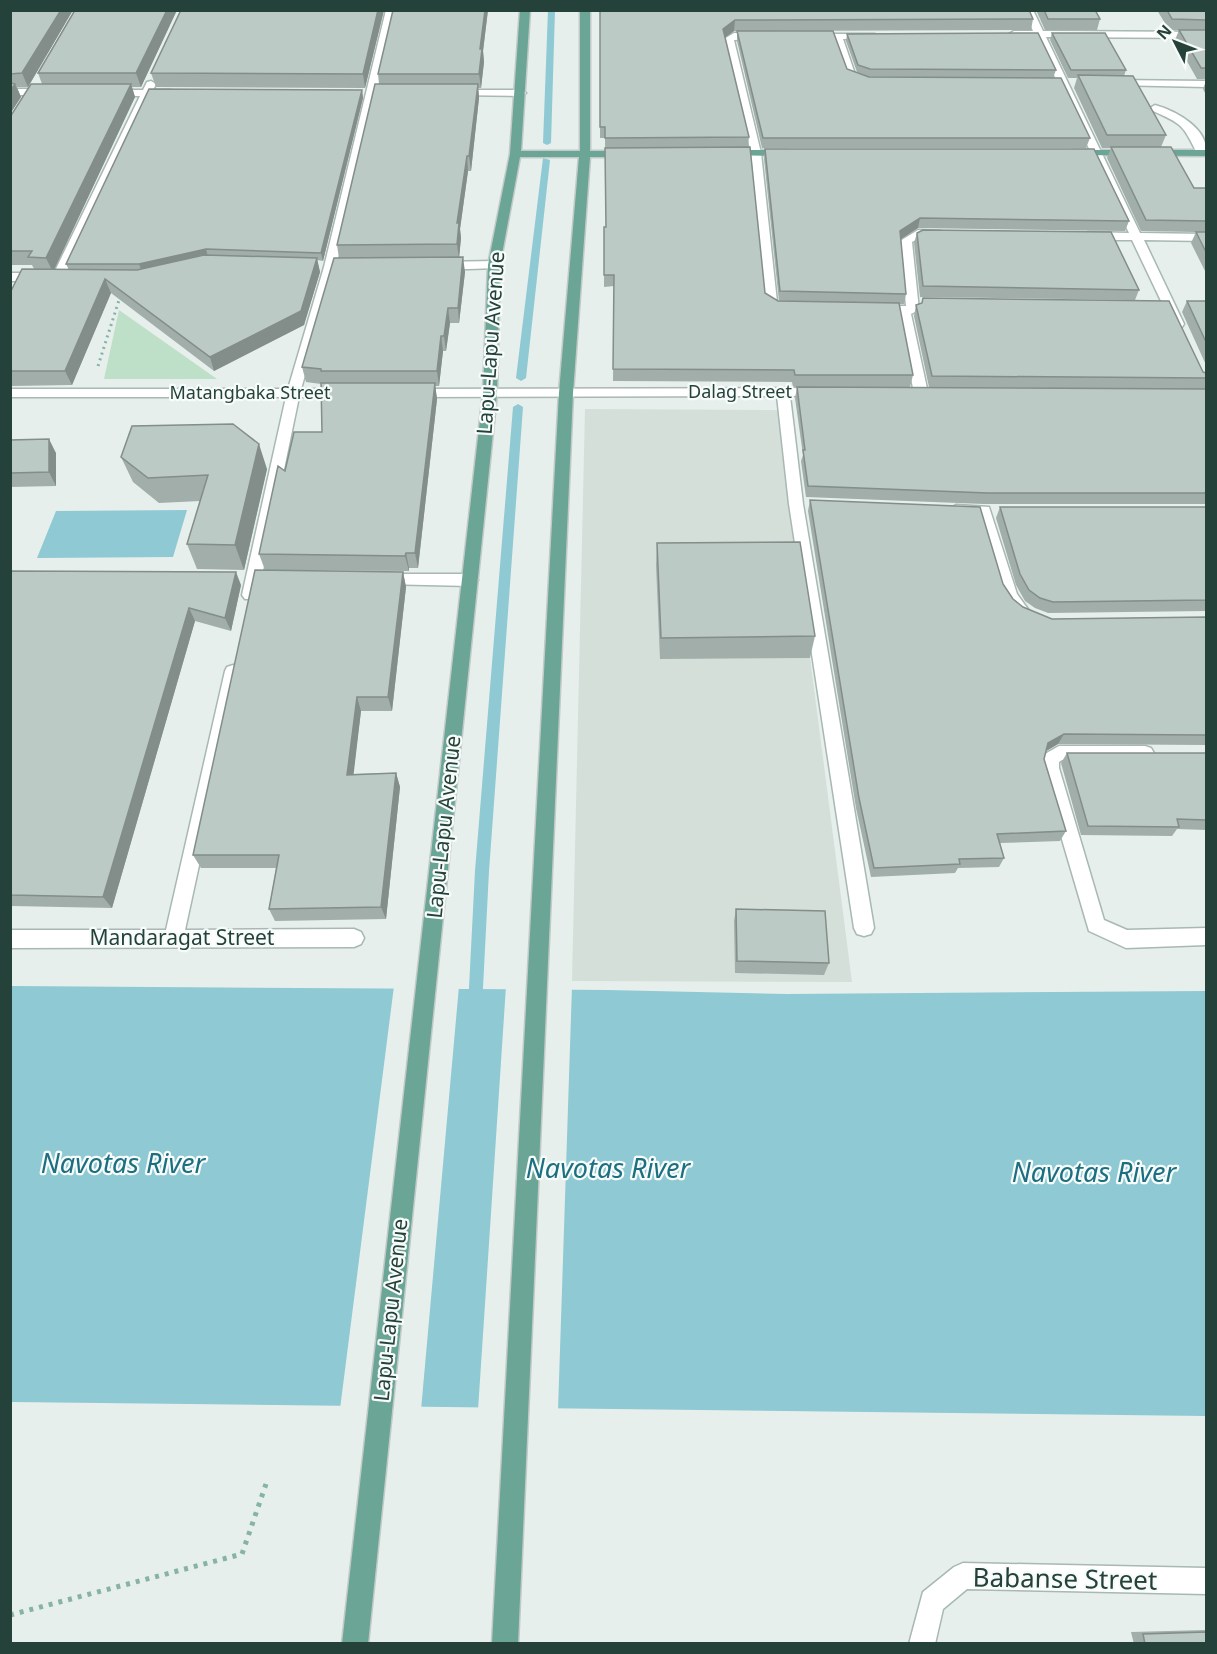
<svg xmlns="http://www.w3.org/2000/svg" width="1217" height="1654" font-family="'Noto Sans',sans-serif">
<rect width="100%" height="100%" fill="#e6efeb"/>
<path fill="#d4dfda" d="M 585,409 L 778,410 L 852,982 L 572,981 Z"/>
<path fill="#bfe0c8" d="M 119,310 L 217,379 L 104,379 Z"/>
<path fill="#8ec9d4" d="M 187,510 L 173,557 L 37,558 L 56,511 Z
M 11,986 L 608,990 L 787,994 L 1206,991 L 1206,1416 L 11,1402 Z"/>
<path fill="#e6efeb" d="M 394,986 L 459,986 L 421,1410 L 340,1409 Z
M 506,986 L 572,986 L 558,1411 L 478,1410 Z"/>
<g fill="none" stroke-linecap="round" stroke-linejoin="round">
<path fill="#8ec9d4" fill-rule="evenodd" d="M 548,10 L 555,10 L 551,143 L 547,145 L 543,143 Z
M 543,158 L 550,160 L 526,378 L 521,381 L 516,378 Z
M 518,404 L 523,407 L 489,871 L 482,1007 L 480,1012 L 475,1014 L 470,1012 L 468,1007 L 475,871 L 513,407 Z"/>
<defs>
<path id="minor" d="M 386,10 L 396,10 L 336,267 L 301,389 L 344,389 L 351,393 L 344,397 L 299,397 L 258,595 L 255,599 L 245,599 L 242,595 L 286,397 L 10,397 L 10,389 L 288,389 L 324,267 Z
M 1024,10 L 1033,10 L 1043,31 L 1206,32 L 1206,38 L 1046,37 L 1140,233 L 1206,234 L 1206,241 L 1144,240 L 1184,324 L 1182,327 L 1174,327 L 1172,324 L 1132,240 L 1088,240 L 1082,236 L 1088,232 L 1129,233 L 1036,37 L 1014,37 L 1009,34 L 1014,31 L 1033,31 Z
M 734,33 L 761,33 L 766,36 L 761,39 L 734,40 L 761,153 L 777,302 L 792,309 L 786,313 L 772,310 L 765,303 L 751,153 L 724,39 Z
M 807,34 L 875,34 L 877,36 L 872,39 L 843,39 L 855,74 L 869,80 L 869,84 L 861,84 L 847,78 L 833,39 L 810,39 L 805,36 Z
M 1115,80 L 1206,81 L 1206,87 L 1111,85 L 1111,81 Z
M 151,81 L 156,84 L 153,90 L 171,90 L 176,93 L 171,96 L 150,96 L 64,277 L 62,280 L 54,280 L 52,277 L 140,96 L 111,96 L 106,93 L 111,90 L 143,90 L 147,82 Z
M 10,89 L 51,89 L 56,92 L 51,95 L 10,95 Z
M 456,90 L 521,90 L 526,93 L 521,96 L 452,95 L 451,93 Z
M 1155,105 C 1176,111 1210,129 1206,155 L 1198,155 C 1182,124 1184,125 1151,110 L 1150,108 Z
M 918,230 L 941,231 L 947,235 C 937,242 924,235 912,242 L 919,310 L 911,314 L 928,393 L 921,397 L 914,393 L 898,314 L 876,314 L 870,310 L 876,306 L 906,306 L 900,241 Z
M 494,261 L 500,265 L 498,268 L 439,270 L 433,266 L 439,262 Z
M 10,273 L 41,273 L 47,277 L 41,281 L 10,281 Z
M 821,388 L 828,392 L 826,395 L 790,396 L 803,504 L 874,928 L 871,934 L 864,936 L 857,934 L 854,928 L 789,504 L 777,396 L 413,397 L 406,393 L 413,389 Z
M 956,505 L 989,507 L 1017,594 L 1030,612 L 1028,616 L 1016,616 L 1007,608 L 1001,594 L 978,516 L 951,514 L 949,510 Z
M 381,574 L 470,574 L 475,576 L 478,580 L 475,584 L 470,586 L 381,584 L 376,583 L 373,579 L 376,575 Z
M 233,665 L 239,667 L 241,671 L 185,930 L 354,929 L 361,932 L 364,938 L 361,944 L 354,947 L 10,948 L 10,930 L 166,930 L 225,671 L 227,667 Z
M 1059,746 L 1145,746 L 1151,748 L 1154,753 L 1151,758 L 1145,760 L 1062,760 L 1059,762 L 1059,768 L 1104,920 L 1127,930 L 1206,928 L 1206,945 L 1126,948 L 1089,931 L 1041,768 L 1045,754 Z
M 963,1563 L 1206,1568 L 1206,1594 L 967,1589 L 943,1609 L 935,1644 L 909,1644 L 923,1592 L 954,1567 Z"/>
<path id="major" d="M 520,10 L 530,10 L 521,151 L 580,151 L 580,10 L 590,10 L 590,151 L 629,151 L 634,154 L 629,157 L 590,157 L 573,393 L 518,1644 L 492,1644 L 559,393 L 579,157 L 520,157 L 500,265 L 497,393 L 368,1644 L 342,1644 L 483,393 L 488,265 L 510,154 Z
M 728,150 L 788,150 L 793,153 L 788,156 L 724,155 L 724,151 Z
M 1073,150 L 1206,150 L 1206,156 L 1069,155 L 1069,151 Z"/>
</defs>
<use href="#minor" stroke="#a8b8b2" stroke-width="3"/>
<use href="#major" stroke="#c2cac8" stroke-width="3"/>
<path stroke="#86b3a5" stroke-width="3" stroke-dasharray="2 4" stroke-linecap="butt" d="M 98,366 L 120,297"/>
<path stroke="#86b3a5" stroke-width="5" stroke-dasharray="4 6" stroke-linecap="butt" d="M 10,1615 L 242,1554 L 266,1484"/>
<use href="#minor" fill="#fff" fill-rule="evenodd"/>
<use href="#major" fill="#6aa596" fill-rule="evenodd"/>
</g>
<path fill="#a1aea9" d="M 10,10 L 73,10 L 28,87 L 17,87 L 21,97 L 10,114 Z
M 75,10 L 177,10 L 141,87 L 132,87 L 135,97 L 54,270 L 69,270 L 66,264 L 362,90 L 363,98 L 323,261 L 317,260 L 320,272 L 304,325 L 214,371 L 111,293 L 72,385 L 10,386 L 10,293 L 34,269 L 32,265 L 10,265 L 10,117 L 42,84 L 38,73 Z
M 181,10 L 384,10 L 365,88 L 156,87 L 151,73 Z
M 393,10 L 488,10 L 483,51 L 484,62 L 481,88 L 478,88 L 479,98 L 471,171 L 468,171 L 460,229 L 461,238 L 459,257 L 465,272 L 459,323 L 450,323 L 446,351 L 443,351 L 439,386 L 435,386 L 437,399 L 418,568 L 409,568 L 409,571 L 265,570 L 259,554 L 285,471 L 322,432 L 321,384 L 306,382 L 302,367 L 339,258 L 337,245 L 379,84 L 378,74 Z
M 600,10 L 1033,19 L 1031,30 L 734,31 L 725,37 L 749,137 L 748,147 L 765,293 L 778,301 L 868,303 L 779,301 L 764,159 L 765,149 L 1129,221 L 1125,231 L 918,228 L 901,239 L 906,294 L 904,304 L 899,304 L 913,375 L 910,387 L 793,387 L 792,382 L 613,381 L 614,286 L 604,287 L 604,227 L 606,227 L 605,138 L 600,138 Z
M 1036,10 L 1095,10 L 1100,19 L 1097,30 L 1045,30 Z
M 1157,10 L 1206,10 L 1206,79 L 1197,79 L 1175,40 L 1179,30 L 1169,30 Z
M 737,31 L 869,77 L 1090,138 L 1086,148 L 762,148 L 737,41 Z
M 1052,33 L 1126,70 L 1124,76 L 1166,135 L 1161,147 L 1194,188 L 1206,188 L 1206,273 L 1191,243 L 1196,232 L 1141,231 L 1107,158 L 1111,148 L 1102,148 L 1074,88 L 1077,78 L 1068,78 L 1050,40 Z
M 847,34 L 1056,70 L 1053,78 L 868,77 L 857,72 L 846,41 Z
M 1206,81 L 1206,95 L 1203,89 Z
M 917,233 L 1139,290 L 1135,300 L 920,297 L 914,243 Z
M 1187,301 L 1206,301 L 1206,365 L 1182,312 Z
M 916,305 L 1203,372 L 1206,373 L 1206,389 L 929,387 L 914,316 Z
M 797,387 L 1206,389 L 1206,504 L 984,504 L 806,497 L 801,461 L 803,455 L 795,398 Z
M 10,440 L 56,453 L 56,486 L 10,487 Z
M 121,457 L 267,469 L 244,570 L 197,569 L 187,544 L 200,501 L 159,503 L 133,482 Z
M 810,500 L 1003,584 L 1013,599 L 1023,607 L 1052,619 L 1206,617 L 1206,745 L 1058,744 L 1046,751 L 1044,759 L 1066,831 L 1060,841 L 1000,843 L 1004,858 L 999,867 L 958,868 L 955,873 L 871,877 L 856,808 L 808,511 Z
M 1000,507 L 1206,507 L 1206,611 L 1048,613 L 1035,608 L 1025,601 L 1016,585 L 996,518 Z
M 657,543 L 815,636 L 810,658 L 660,659 L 656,565 Z
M 10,571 L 241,585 L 231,631 L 195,621 L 112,908 L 12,906 L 10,905 Z
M 403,572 L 406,587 L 392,711 L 361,711 L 353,774 L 396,773 L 400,787 L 386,919 L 275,921 L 269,909 L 276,868 L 201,868 L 193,855 Z
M 1067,753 L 1206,753 L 1206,830 L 1177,829 L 1172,836 L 1081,835 L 1061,763 Z
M 736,909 L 829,963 L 824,975 L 735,973 L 734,921 Z
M 1206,1630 L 1206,1644 L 1134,1644 L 1131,1632 Z
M 1068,1642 L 1073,1644 L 1038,1644 Z"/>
<path fill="#838d89" d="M 61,10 L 73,10 L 28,87 L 22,73 Z
M 167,10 L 177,10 L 141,87 L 136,73 Z
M 378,10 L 384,10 L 365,88 L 363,74 Z
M 485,10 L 488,10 L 483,51 L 484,62 L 481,88 L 479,74 L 480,49 Z
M 735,20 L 734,31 L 722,40 L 723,29 Z
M 15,84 L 21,97 L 10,114 L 10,91 Z
M 131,84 L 135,97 L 53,272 L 46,258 Z
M 478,84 L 479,98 L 471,171 L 469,156 Z
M 362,90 L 363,98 L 323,261 L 321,253 Z
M 467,156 L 468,171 L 460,229 L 461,238 L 459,259 L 457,244 L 457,223 Z
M 920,218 L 918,228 L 898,241 L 900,231 Z
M 206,249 L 208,257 L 142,272 L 139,264 Z
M 463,257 L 465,272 L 459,323 L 458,308 Z
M 317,258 L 320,272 L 304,325 L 214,371 L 210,357 Z
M 105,279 L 111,293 L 72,385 L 65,371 Z
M 448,308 L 450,323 L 446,351 L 444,336 Z
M 441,336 L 443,351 L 439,386 L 437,371 Z
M 435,383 L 437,399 L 418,568 L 415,553 Z
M 49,439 L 56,453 L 56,486 L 49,472 Z
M 259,444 L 267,469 L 244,570 L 235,545 Z
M 406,553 L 409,568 L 409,571 L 405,556 Z
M 236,572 L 241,585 L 231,631 L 225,618 Z
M 403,572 L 406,587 L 392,711 L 388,697 Z
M 189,608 L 195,621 L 112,908 L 103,897 Z
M 357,697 L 361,711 L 352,788 L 347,775 Z
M 1064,734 L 1058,744 L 1043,753 L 1048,743 Z
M 396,773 L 400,787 L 386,919 L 381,907 Z"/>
<path fill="#bbcac4" stroke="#838d89" stroke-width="1.5" d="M 10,10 L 61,10 L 22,73 L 10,74 Z
M 75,10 L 167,10 L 136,73 L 38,73 Z
M 181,10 L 378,10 L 363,74 L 151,73 Z
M 393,10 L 485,10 L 480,49 L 482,49 L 479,74 L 378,74 Z
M 600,10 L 1029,10 L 1033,19 L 735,20 L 723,29 L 749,137 L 605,138 L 605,127 L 600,127 Z
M 1044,10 L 1095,10 L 1100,19 L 1048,19 Z
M 1167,10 L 1206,10 L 1206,20 L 1172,19 Z
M 1179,30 L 1206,30 L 1206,68 L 1201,68 Z
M 737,31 L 833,31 L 847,69 L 869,77 L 1061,78 L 1090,138 L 763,138 Z
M 1038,33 L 1056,70 L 870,69 L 858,65 L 847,34 Z
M 1052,33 L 1105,33 L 1126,70 L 1071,70 Z
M 1078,75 L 1133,76 L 1166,135 L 1107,135 Z
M 10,83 L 15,84 L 10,91 Z
M 31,84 L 131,84 L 46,258 L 28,257 L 32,251 L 10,251 L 10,117 Z
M 375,84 L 478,84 L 469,156 L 467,156 L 457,223 L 459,223 L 457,244 L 337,245 Z
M 149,89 L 362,90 L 321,253 L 206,249 L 139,264 L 66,264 Z
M 750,147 L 765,293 L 778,301 L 899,303 L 913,375 L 795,375 L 794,370 L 613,369 L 614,275 L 604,275 L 604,227 L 606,227 L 605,148 Z
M 1111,147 L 1171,147 L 1194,188 L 1206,188 L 1206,221 L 1146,220 Z
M 765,149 L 1094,149 L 1129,221 L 920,218 L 900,231 L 906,294 L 780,291 Z
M 923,230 L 1111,232 L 1139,290 L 923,286 L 917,233 Z
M 1196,232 L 1206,232 L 1206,252 Z
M 204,255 L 317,258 L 301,311 L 210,357 L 105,279 L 65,371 L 10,371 L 10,293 L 22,269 L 137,270 Z
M 463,257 L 458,308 L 448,308 L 444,336 L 441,336 L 437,371 L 321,371 L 321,369 L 302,367 L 334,258 Z
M 923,298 L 1169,301 L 1203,372 L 1206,373 L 1206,378 L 932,376 L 916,305 L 922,303 Z
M 1187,301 L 1206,301 L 1206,342 Z
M 321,383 L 435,383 L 415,553 L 406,553 L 405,556 L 259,554 L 278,466 L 285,471 L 294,432 L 322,432 Z
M 797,387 L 1206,389 L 1206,493 L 988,493 L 808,486 L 803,450 L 805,450 Z
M 233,424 L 259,444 L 235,545 L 187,544 L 208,475 L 148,478 L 121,457 L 132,426 Z
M 49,439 L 49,472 L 10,473 L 10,440 Z
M 810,500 L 980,507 L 1003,584 L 1013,599 L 1023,607 L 1052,619 L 1206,617 L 1206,735 L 1064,734 L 1048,743 L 1044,759 L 1066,831 L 997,834 L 1004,858 L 959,859 L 960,864 L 874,868 L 859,798 Z
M 1000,507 L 1206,507 L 1206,600 L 1053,602 L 1040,598 L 1029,590 L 1020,574 Z
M 800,542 L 815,636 L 661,638 L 657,543 Z
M 255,570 L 403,572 L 388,697 L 357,697 L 347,775 L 396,773 L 381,907 L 269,909 L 279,855 L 193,855 Z
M 10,571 L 236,572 L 225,618 L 189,608 L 103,897 L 10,895 Z
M 1067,753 L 1206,753 L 1206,820 L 1177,819 L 1179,827 L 1088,826 Z
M 736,909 L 825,911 L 829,963 L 737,961 Z
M 1206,1632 L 1206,1644 L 1145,1644 L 1143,1634 Z"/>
<g text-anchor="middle" stroke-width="4.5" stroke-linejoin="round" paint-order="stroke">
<g font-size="18" fill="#24423a" stroke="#f7fbf9">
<text x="740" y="398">Dalag Street</text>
<text x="250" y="399">Matangbaka Street</text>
</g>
<g font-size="21" fill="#24423a" stroke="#f7fbf9">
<text transform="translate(491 343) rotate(-86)" y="7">Lapu-Lapu Avenue</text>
<text transform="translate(444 827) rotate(-84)" y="7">Lapu-Lapu Avenue</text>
<text x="182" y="945">Mandaragat Street</text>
<text transform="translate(391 1310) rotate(-84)" y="7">Lapu-Lapu Avenue</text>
</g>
<g font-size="26" fill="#24423a" stroke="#f7fbf9">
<text transform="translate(1065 1579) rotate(1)" y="9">Babanse Street</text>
</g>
<g font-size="27" font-style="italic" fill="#1c6f80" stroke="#f7fbf9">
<text x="123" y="1173">Navotas River</text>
<text x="608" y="1178">Navotas River</text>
<text x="1094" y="1182">Navotas River</text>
</g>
</g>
<rect width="1217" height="1654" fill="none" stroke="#24423a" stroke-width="24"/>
<g transform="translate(1175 42) rotate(312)" stroke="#f7fbf9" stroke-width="4.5" paint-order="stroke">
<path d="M0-4.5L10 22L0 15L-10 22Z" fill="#24423a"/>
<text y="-9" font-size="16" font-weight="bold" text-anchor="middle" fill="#24423a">N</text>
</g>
</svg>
